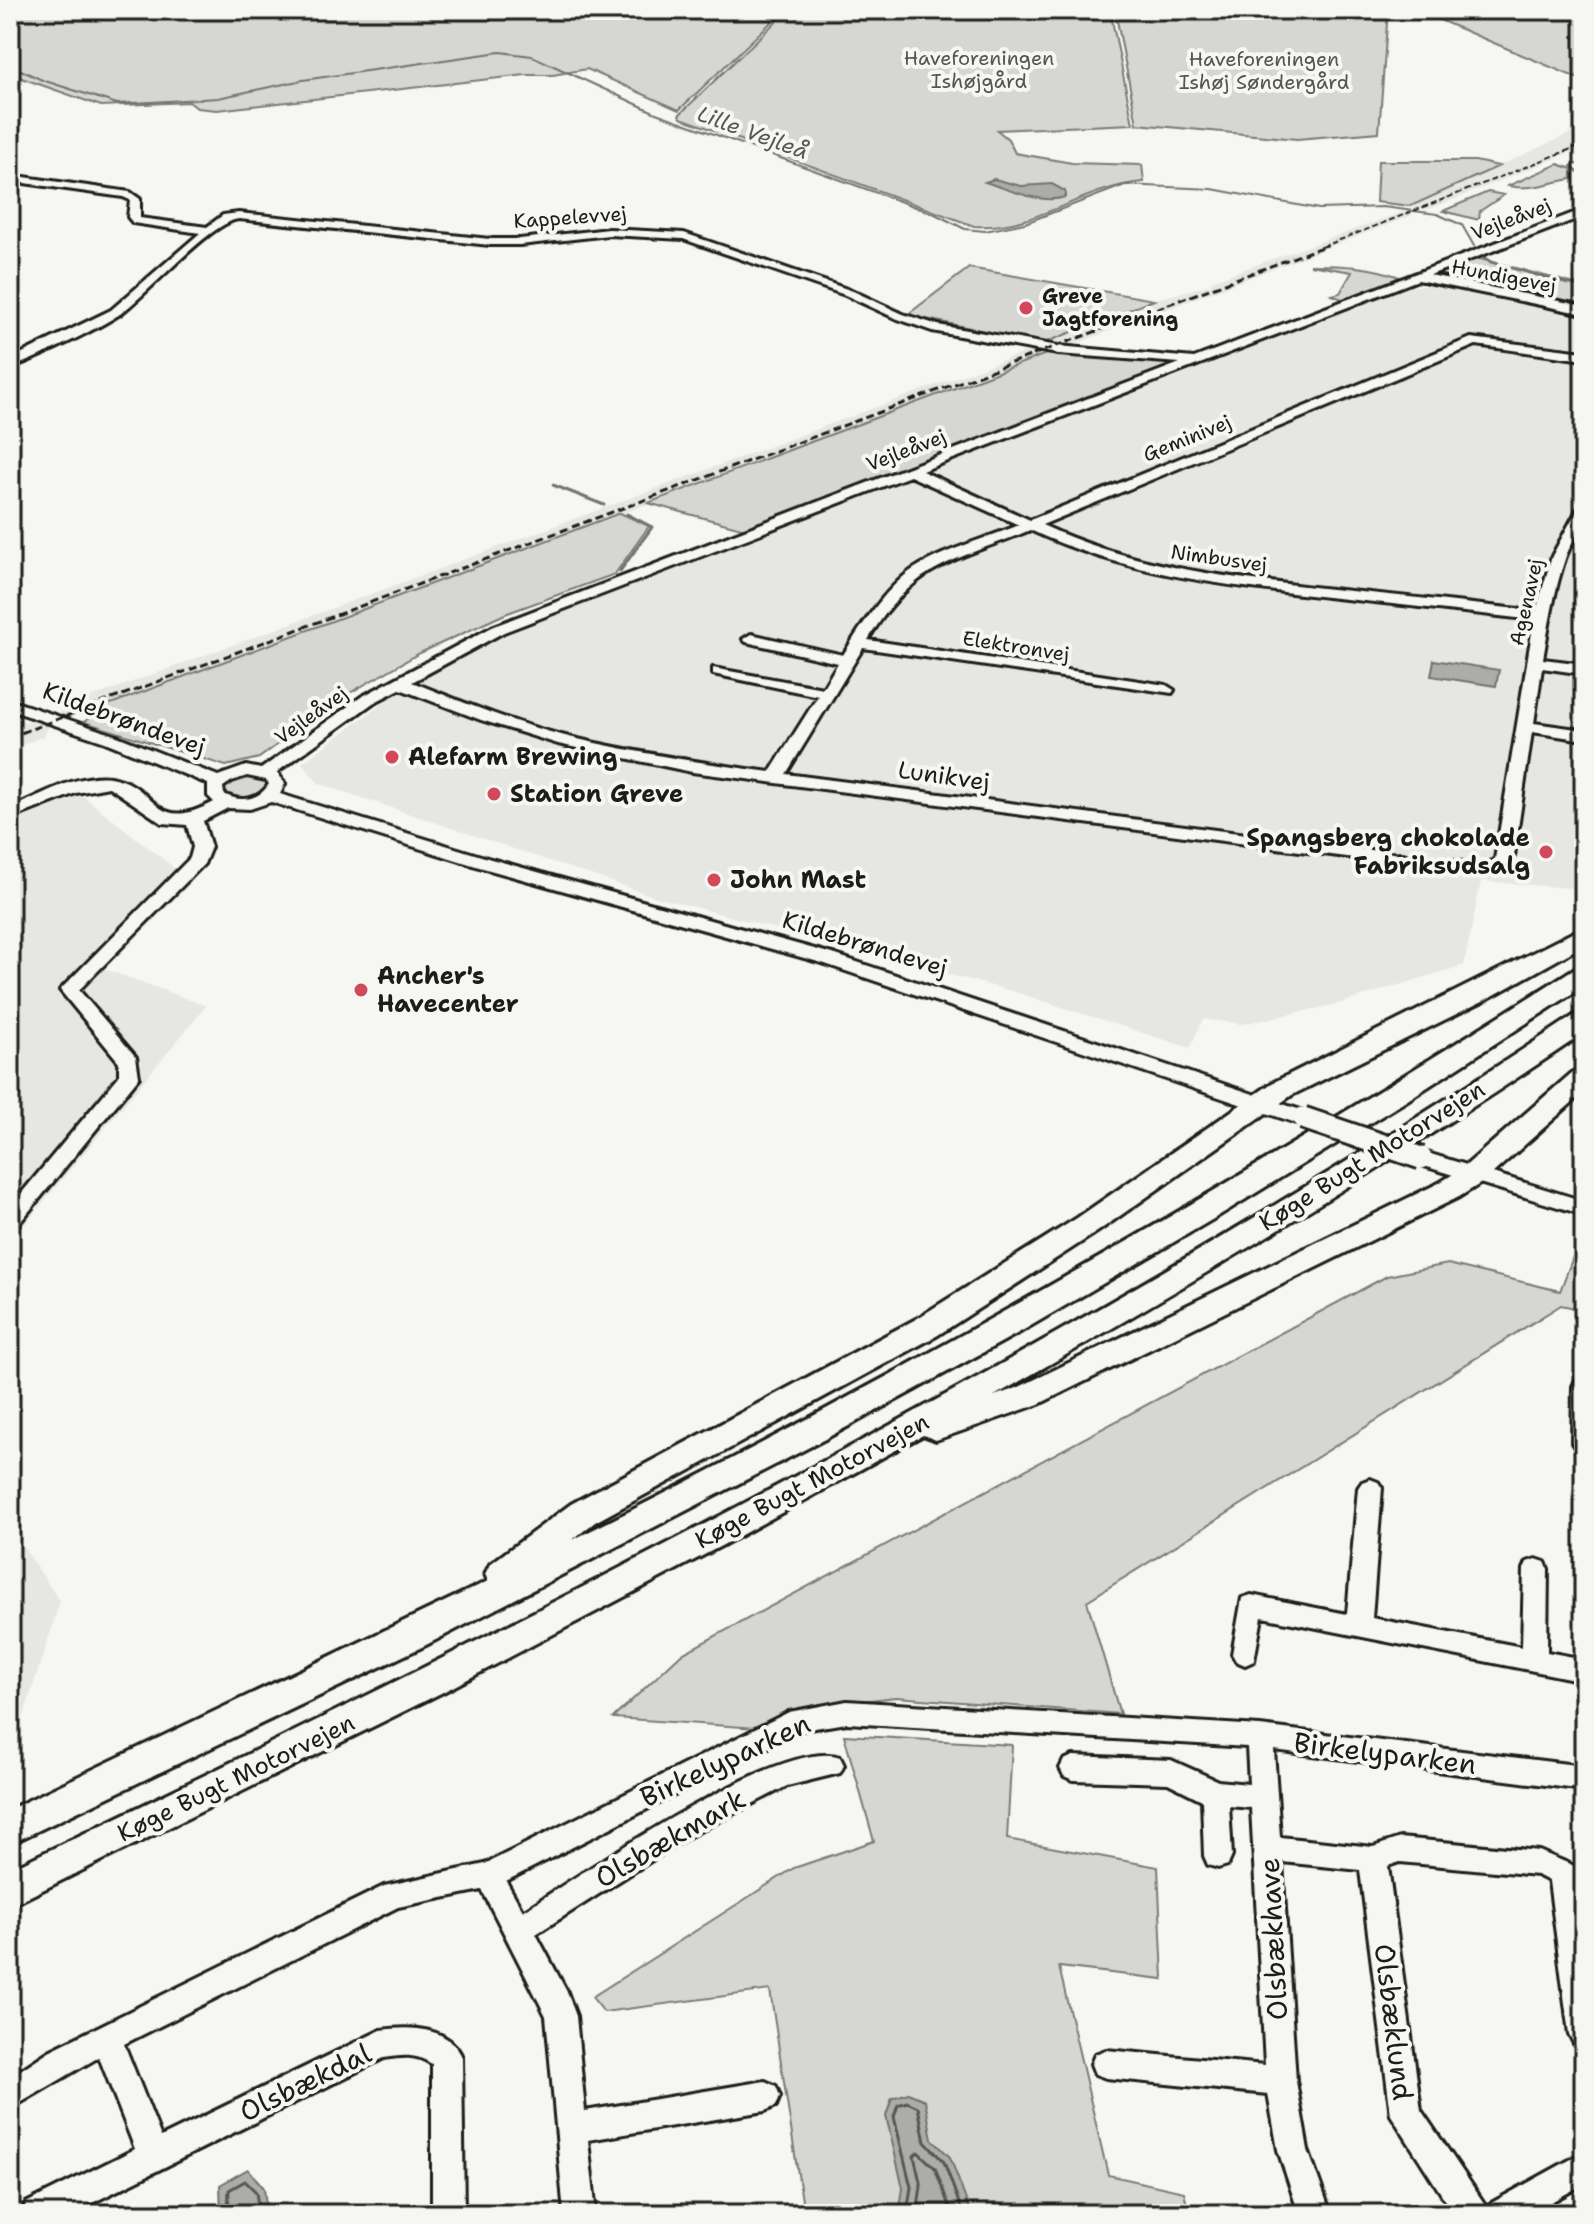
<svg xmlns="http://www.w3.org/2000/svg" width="1594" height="2224" font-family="'Shantell Sans',sans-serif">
<rect width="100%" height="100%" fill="#f6f6f2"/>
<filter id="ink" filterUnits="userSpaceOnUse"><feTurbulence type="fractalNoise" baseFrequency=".0125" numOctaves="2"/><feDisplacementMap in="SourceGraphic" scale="16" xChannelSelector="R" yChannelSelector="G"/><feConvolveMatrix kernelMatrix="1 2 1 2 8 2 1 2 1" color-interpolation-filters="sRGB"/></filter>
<g filter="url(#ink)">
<path fill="#e6e6e2" d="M 1584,127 L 1584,147 L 1430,209 L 1412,208 L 1411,206 Z
M 1403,212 L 1413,215 L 1065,348 L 1044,346 L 1045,343 L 1154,300 L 1212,284 L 1211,281 Z
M 1409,286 L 1435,286 L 1584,312 L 1584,889 L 1481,881 L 1464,965 L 1338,1004 L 1242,1024 L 1203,1019 L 1190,1048 L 1015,992 L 653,896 L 318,783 L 302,763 L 418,677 L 524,627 Z
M 1036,348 L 1055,351 L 102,709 L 70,717 L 59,713 L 76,703 Z
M 16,717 L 27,722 L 39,720 L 50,724 L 44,736 L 10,749 L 10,719 Z
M 65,782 L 192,882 L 105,969 L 206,1006 L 10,1242 L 10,803 Z
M 10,1527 L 60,1602 L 15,1743 L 10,1745 Z"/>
<path fill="#d6d6d2" stroke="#797977" stroke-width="2" d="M 10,10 L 784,10 L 679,110 L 587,69 L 553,75 L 526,75 L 217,110 L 197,108 L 189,102 L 101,106 L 10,74 Z
M 788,10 L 1110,10 L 1133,124 L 997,130 L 1008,139 L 1015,153 L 1072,163 L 1142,165 L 1144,182 C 1085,186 1034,231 974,226 L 681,118 L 679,115 Z
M 1115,10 L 1388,10 L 1379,132 L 1297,139 L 1137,124 Z
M 1416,10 L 1551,10 L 1584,16 L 1584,81 Z
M 1378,161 L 1475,161 L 1499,166 L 1411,206 L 1376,202 Z
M 1558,164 L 1572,169 L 1572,179 C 1550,182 1530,191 1508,186 Z
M 1488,192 L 1504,195 L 1480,211 L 1479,220 L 1443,211 Z
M 1477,258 L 1566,284 L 1584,286 L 1584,306 L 1459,283 L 1439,273 Z
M 1310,265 C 1341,265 1372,266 1402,278 L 1344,300 L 1332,295 L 1340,293 L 1352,272 Z
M 969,268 L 1154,300 L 1044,343 L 907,315 Z
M 1046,354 L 1172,362 L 1173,366 L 745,529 L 648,503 Z
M 620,513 L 649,526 L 615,574 L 505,614 L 420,653 L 341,698 L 259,758 L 226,766 L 84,722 L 108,705 Z
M 243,775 L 266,780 L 269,787 C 256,803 240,800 222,795 L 222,785 Z
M 1581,1236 L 1584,1237 L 1584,1310 L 1561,1305 L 1087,1601 L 1120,1714 L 896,1697 L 810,1707 L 757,1728 L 613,1718 L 680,1655 L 1387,1276 L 1448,1264 L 1560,1291 Z
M 844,1735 L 1012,1745 L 1007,1839 L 1158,1867 L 1163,1979 L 1059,1967 L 1108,2175 L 1184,2192 L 1189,2214 L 804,2214 L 770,1990 L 604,2012 L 592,1997 L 794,1868 L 874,1841 Z"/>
<path fill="#acaca9" stroke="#727271" stroke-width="2" d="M 994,179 L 1021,186 L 1052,184 L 1065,191 L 1065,197 C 1042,205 1008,189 985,182 Z
M 1434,660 L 1499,670 L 1496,686 L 1431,676 Z
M 908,2093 L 925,2100 L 932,2139 L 950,2157 L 971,2214 L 899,2214 L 903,2188 L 886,2116 L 892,2098 Z
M 248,2169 L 264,2188 L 267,2214 L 221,2214 L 220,2185 Z"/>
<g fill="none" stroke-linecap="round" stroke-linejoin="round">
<path stroke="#565654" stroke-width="3" d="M 228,2214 L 229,2190 L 245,2181 L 256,2192 L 259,2214
M 907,2214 L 911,2187 L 894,2117 L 898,2105 L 907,2102 L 918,2107 L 925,2142 L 944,2162 L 963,2214
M 917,2214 L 921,2186 L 914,2156 L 918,2152 L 935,2168 L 952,2214"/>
<path stroke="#727271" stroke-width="2" d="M 10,65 L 42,80 L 117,104 L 218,98 L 303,80 L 500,52 L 532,56 L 656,113 L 935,214 L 965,229 L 985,231 L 1025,223 L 1125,185 L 1212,189 L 1319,209 L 1383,207 L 1437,214 L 1462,225 L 1474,246
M 1578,172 L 1571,166 L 1584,162"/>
<path stroke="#727271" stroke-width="3" d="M 1483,257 L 1491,262 L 1584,287
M 553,485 L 604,505
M 620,571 L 652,527 L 627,514"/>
<defs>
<path id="minor" d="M 1560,10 L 1584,10 L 1584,16 Z
M 10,175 L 130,192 L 140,199 L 140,218 L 207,227 L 223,215 L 239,213 L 490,239 L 520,239 L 609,229 L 684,233 L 853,291 L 903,314 L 938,325 L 1058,346 L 1194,358 L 1584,209 L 1584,216 L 1430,275 L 1584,306 L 1584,314 L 1418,280 L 922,471 L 1030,520 L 1471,338 L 1584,352 L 1584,360 L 1476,345 L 1042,525 C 1134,567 1223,577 1322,588 C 1393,595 1465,603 1536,611 L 1552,556 L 1577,510 L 1584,506 C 1584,528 1572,539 1565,559 C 1554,591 1549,625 1543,659 L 1584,664 L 1584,674 L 1542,668 L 1534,723 L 1584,730 L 1584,740 L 1532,732 L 1514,856 L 1504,870 L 1485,875 L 692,772 L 558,744 L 481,720 L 400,689 L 373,703 L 277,772 L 285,784 L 280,794 L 491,859 L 836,955 L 1310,1113 L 1313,1118 L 1303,1124 L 1296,1123 L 822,963 L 479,867 L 271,802 L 250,809 L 228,808 L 203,821 L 211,847 L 204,864 L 79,990 L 136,1057 L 139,1077 L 17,1226 L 10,1228 L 10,1207 L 119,1076 L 119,1062 L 60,990 L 190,858 L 193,847 L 187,825 L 162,823 L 109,787 L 76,793 L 10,819 L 10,808 C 40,796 77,773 110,777 C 160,785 150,836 214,802 L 208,796 L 208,784 L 105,742 L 10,710 L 10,700 L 117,736 L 218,776 L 246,766 L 261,769 L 361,697 L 494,626 L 1180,363 L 1058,354 L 932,331 L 895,318 L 845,295 L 683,239 L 609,235 L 520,245 L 490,245 L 239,219 C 212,221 147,295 120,314 C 99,328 34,360 10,368 L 10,359 L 111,310 L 200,233 L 133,223 L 128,217 L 130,200 L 123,197 L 10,181 ZM 910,476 L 1019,525 C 985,539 932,553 904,576 C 878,599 861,627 843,655 L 751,634 L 743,639 L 746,642 L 838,663 L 823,688 L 713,668 L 713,674 L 818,696 L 770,772 C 703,763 636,753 569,737 C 515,724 463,702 412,682 L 504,632 ZM 1030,530 C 1127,575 1222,585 1327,597 C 1396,604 1465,612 1534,620 L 1495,859 L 1485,865 L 786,774 L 863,648 L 1172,693 L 1174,690 L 1166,685 L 868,640 C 881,618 896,598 916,582 C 944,559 996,545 1030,530 ZM 247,776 L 266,780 L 269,784 C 259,800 241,803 224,794 L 223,787 L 232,781 Z
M 1421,1151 L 1584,1201 L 1584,1215 L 1414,1163 L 1411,1158 L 1414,1153 Z
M 1584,1378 L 1584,1452 L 1576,1449 L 1572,1443 L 1573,1386 L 1576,1380 Z
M 1370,1479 L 1378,1482 L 1382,1488 L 1372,1618 L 1522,1647 L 1524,1569 L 1527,1562 L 1536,1559 L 1545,1562 L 1548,1569 L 1547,1652 L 1584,1659 L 1584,1681 L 1262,1617 L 1254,1661 L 1245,1665 L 1236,1661 L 1232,1654 L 1242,1598 L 1251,1595 L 1347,1614 L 1358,1488 L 1362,1482 Z
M 847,1701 L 1260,1726 L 1584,1766 L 1584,1790 L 1274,1750 L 1280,1837 L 1373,1847 L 1400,1838 L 1539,1851 L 1584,1870 L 1584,1896 L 1579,1894 L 1584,1931 L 1584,2048 L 1574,2044 L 1569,2034 L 1549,1881 L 1537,1875 L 1400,1862 L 1388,1866 L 1421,2110 L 1486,2206 L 1584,2152 L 1584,2184 L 1529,2214 L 1454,2214 L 1391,2115 L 1360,1870 L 1282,1862 L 1296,2081 L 1308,2150 L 1331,2214 L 1299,2214 L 1278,2150 L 1268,2094 L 1106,2078 L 1095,2074 L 1091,2064 L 1095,2054 L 1106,2050 L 1265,2065 L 1251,1808 L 1229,1806 L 1232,1856 L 1228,1865 L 1218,1868 L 1208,1865 L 1204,1856 L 1202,1800 L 1168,1783 L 1073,1780 L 1064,1776 L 1060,1768 L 1064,1760 L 1073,1756 L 1171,1760 L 1218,1781 L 1249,1784 L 1247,1747 L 847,1723 L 802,1730 L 506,1881 L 523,1911 C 579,1876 781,1736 840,1757 L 844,1765 L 840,1773 L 787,1786 L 690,1836 L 536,1934 L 567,1992 L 576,2016 L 585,2111 L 765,2081 L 776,2086 L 780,2096 L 776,2106 L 765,2111 L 588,2140 L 596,2214 L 564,2214 L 546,2016 L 482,1890 L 398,1907 L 124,2044 L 161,2137 L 381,2030 C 409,2026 449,2026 462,2057 L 464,2214 L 432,2214 L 432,2064 C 416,2053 402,2055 384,2058 L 70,2214 L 21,2214 L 26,2203 L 135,2149 L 99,2057 L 10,2109 L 10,2077 L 49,2051 L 384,1886 L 485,1864 L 789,1712 Z"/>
<path id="highway" d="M 1584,927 L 1584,945 L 1489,998 L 1292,1095 L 1097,1232 L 938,1335 L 595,1522 L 572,1540 C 917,1369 1250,1176 1575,968 L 1584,966 L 1584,986 L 1406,1101 L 1215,1218 L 1022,1331 L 825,1439 L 426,1645 L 10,1844 L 10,1809 L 488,1581 L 485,1574 L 490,1564 L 571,1504 L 916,1319 L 1077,1218 L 1272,1083 Z
M 1584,1013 L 1584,1033 C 1393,1163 1195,1282 994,1396 L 1017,1388 L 1439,1183 L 1463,1168 L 1574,1071 L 1584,1068 L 1584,1092 L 1483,1182 L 1459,1197 L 1039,1404 L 936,1440 L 923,1435 L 723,1545 L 445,1691 L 10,1906 L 10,1869 C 545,1613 1080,1345 1575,1015 Z"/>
</defs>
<use href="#minor" stroke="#1c1c1c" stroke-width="6"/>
<use href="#highway" stroke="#1c1c1c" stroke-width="6"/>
<use href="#minor" fill="#f6f6f2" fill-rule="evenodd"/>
<use href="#highway" fill="#f6f6f2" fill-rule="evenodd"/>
<path stroke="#1c1c1c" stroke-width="2" stroke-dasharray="6 3" stroke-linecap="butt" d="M 1322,247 L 1584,144"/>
<path stroke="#1c1c1c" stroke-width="3" stroke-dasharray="8 4" stroke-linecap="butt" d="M 10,737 L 1327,245"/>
<defs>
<path id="minor-bridge" d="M 1303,1118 L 1421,1158"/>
</defs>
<use href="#minor-bridge" stroke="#1c1c1c" stroke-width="27" stroke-linecap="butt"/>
<use href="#minor-bridge" stroke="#f6f6f2" stroke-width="21"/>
</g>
</g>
<g fill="#d1495b" stroke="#f6f6f2" stroke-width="3">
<circle cx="1026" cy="308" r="8"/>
<circle cx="392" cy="757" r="8"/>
<circle cx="494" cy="794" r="8"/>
<circle cx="1546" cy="852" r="8"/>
<circle cx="714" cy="880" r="8"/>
<circle cx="361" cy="990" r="8"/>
</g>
<g text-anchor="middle" stroke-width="8" stroke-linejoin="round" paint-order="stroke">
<g font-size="20" fill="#545453" stroke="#f6f6f2">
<text x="979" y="65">Haveforeningen<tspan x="979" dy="23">Ishøjgård</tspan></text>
<text x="1264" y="66">Haveforeningen<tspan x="1264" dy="23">Ishøj Søndergård</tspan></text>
</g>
<g font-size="20" fill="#1c1c1c" stroke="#f6f6f2">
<text transform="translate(570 217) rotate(-4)" y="7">Kappelevvej</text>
<text transform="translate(1511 219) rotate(-21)" y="7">Vejleåvej</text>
<text transform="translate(1504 276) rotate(11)" y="7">Hundigevej</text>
<text transform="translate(1187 438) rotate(-22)" y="7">Geminivej</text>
<text transform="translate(906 450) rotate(-21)" y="7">Vejleåvej</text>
<text transform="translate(1219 558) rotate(8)" y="7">Nimbusvej</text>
<text transform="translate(1526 602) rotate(-77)" y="7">Agenavej</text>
<text transform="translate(1016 646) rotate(9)" y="7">Elektronvej</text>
<text transform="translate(311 715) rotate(-36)" y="7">Vejleåvej</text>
</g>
<g font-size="20" font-weight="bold" fill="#1c1c1c" stroke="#f6f6f2" text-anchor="start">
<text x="1042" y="303">Greve<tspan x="1042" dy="23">Jagtforening</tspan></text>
</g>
<g font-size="22" font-style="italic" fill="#565654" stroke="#f6f6f2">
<text transform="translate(753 132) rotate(20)" y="8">Lille Vejleå</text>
</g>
<g font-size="24" fill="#1c1c1c" stroke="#f6f6f2">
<text transform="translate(124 719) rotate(20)" y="8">Kildebrøndevej</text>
<text transform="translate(944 776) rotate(8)" y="8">Lunikvej</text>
<text transform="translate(865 944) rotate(17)" y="8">Kildebrøndevej</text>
<text transform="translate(1372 1156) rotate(-32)" y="8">Køge Bugt Motorvejen</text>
<text transform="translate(812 1481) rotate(-28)" y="8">Køge Bugt Motorvejen</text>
<text transform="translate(236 1778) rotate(-26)" y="8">Køge Bugt Motorvejen</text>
</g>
<g font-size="24" font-weight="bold" fill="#1c1c1c" stroke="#f6f6f2" text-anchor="start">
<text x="408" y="765">Alefarm Brewing</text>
<text x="510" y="802">Station Greve</text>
<text x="1530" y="846" text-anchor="end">Spangsberg chokolade<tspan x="1530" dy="28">Fabriksudsalg</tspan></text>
<text x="730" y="888">John Mast</text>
<text x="377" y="984">Ancher's<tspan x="377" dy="28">Havecenter</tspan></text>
</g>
<g font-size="28" fill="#1c1c1c" stroke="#f6f6f2">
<text transform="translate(1385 1753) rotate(7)" y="10">Birkelyparken</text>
<text transform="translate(725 1760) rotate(-25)" y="10">Birkelyparken</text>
<text transform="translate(670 1838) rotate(-30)" y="10">Olsbækmark</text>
<text transform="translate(1273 1939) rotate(-93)" y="10">Olsbækhave</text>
<text transform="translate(1394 2022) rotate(83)" y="10">Olsbæklund</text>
<text transform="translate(305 2082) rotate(-26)" y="10">Olsbækdal</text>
</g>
</g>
<rect width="1594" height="2224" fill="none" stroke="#f6f6f2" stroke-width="40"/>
<rect x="20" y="20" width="1554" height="2184" fill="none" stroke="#1c1c1c" stroke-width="3" filter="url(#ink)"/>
</svg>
